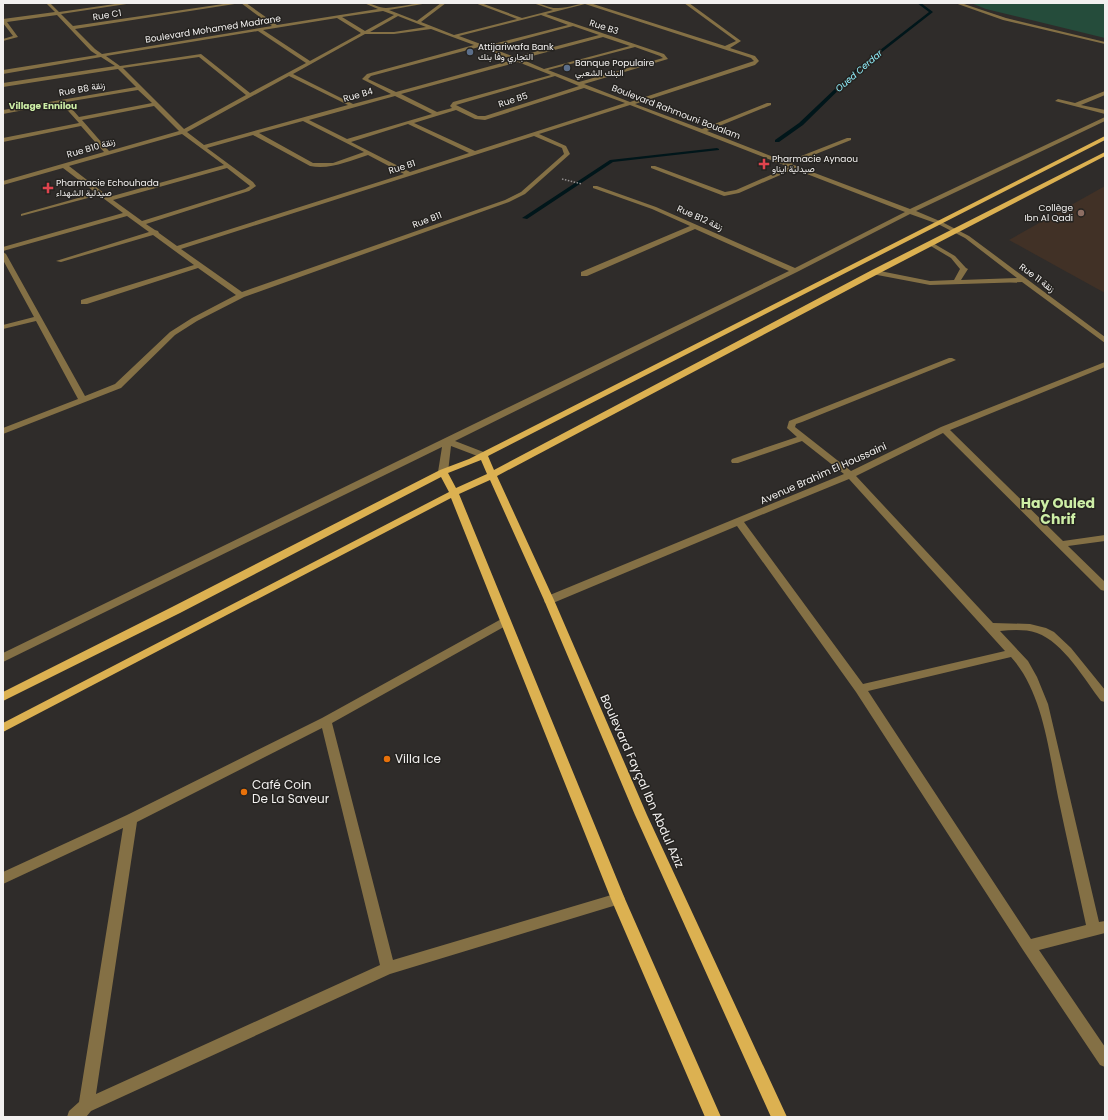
<svg xmlns="http://www.w3.org/2000/svg" width="1108" height="1120" font-family="Poppins,Vazirmatn,sans-serif">
<rect width="100%" height="100%" fill="#2f2c2a"/>
<path fill="#413126" d="M 1105,186 L 1105,293 L 1009,240 Z"/>
<path fill="#254c3b" d="M 971,3 L 1105,3 L 1105,38 L 986,9 Z"/>
<g fill="none" stroke-linecap="round" stroke-linejoin="round">
<path fill="#00161a" fill-rule="evenodd" d="M 917,3 L 921,3 L 933,12 L 859,70 L 803,125 L 779,142 L 775,142 L 775,140 L 799,123 L 857,68 L 929,12 Z
M 717,148 L 719,149 L 719,150 L 613,162 L 527,219 L 522,218 L 610,160 Z"/>
<path stroke="#949190" stroke-width="1.5" stroke-dasharray="1.5 1.5" stroke-linecap="butt" d="M 562,179 L 582,184"/>
<path fill="#847045" fill-rule="evenodd" d="M 46,3 L 50,3 L 59,12 L 122,3 L 133,3 L 61,14 L 73,26 L 230,3 L 246,3 L 277,25 L 378,9 L 364,3 C 372,3 379,8 386,8 C 400,7 414,3 428,3 L 389,10 L 417,21 L 441,3 L 446,3 L 421,22 L 454,35 L 517,19 L 475,3 L 481,3 L 522,18 L 553,10 L 533,3 C 542,3 550,9 558,8 C 569,8 579,3 590,3 L 725,46 L 736,41 L 684,3 L 689,3 L 741,41 L 730,48 L 755,56 L 759,61 L 755,65 L 635,104 L 702,129 L 767,103 L 771,103 L 771,105 L 707,131 L 786,162 L 847,138 L 851,138 L 851,140 L 791,164 L 910,209 L 1105,117 L 1105,121 L 916,211 L 942,222 L 969,236 L 1105,337 L 1105,343 L 1022,282 L 930,285 L 872,274 L 871,272 L 875,270 L 930,281 L 954,280 L 960,269 L 951,258 L 929,245 L 929,243 L 931,242 L 955,256 L 966,268 L 968,269 L 961,280 L 1017,278 L 965,238 L 938,224 L 910,214 L 797,272 L 455,441 L 486,453 L 487,455 L 486,457 L 480,457 L 451,446 L 448,472 L 443,475 L 438,472 L 442,447 L 3,662 L 3,653 L 789,271 L 695,229 L 587,276 L 581,276 L 581,272 L 690,226 L 652,209 L 593,188 L 593,186 L 597,186 L 656,207 L 795,268 L 905,212 L 794,169 L 739,193 L 724,196 L 651,168 L 651,166 L 655,166 L 725,192 L 736,190 L 789,167 L 630,105 L 539,134 L 566,146 L 570,154 L 525,194 L 509,202 L 244,297 L 197,321 L 175,335 L 121,388 L 3,434 L 3,428 L 78,399 L 36,321 L 3,329 L 3,325 L 34,317 L 3,260 L 3,252 L 6,254 L 85,396 L 115,384 L 170,332 L 192,318 L 236,295 L 198,268 L 87,304 L 81,304 L 81,300 L 194,265 L 153,235 L 61,262 L 56,261 L 149,232 L 127,216 L 3,251 L 3,247 L 123,213 L 99,195 L 21,216 L 21,214 L 96,193 L 63,168 L 3,185 L 3,181 L 104,152 L 81,126 L 3,142 L 3,138 L 79,123 L 61,103 L 3,114 L 3,110 L 136,87 L 118,69 L 3,87 L 3,83 L 115,66 L 101,57 L 3,74 L 3,70 L 97,55 L 91,51 L 57,15 L 7,22 L 18,37 L 3,41 L 3,39 L 13,36 L 3,23 L 3,19 L 55,12 ZM 241,3 L 272,26 L 102,54 L 95,49 L 75,29 ZM 585,4 L 751,58 L 754,61 L 630,102 L 584,84 L 668,59 L 664,54 L 546,14 ZM 383,11 L 394,15 L 365,31 L 342,17 ZM 541,15 L 568,25 L 486,46 L 459,36 ZM 398,16 L 426,27 L 394,32 L 370,32 ZM 337,18 L 361,33 L 310,61 L 263,30 ZM 573,26 L 599,35 L 515,57 L 491,48 ZM 431,29 L 474,45 L 367,74 L 362,79 L 391,94 L 353,104 L 293,74 L 365,34 L 394,34 ZM 258,31 L 306,63 L 250,93 L 201,54 L 120,66 L 106,56 ZM 603,37 L 630,46 L 544,69 L 521,59 ZM 479,47 L 513,60 L 396,92 L 368,79 L 371,76 ZM 635,47 L 660,56 L 663,58 L 579,82 L 548,70 ZM 199,57 L 246,95 L 184,129 L 123,68 ZM 518,62 L 551,75 L 453,102 L 450,106 L 452,108 L 437,112 L 401,94 ZM 289,76 L 348,105 L 204,145 L 187,132 ZM 555,76 L 579,86 L 485,116 L 478,116 L 456,105 ZM 584,88 L 625,103 L 475,151 L 414,123 L 456,110 L 475,119 L 485,120 ZM 138,90 L 152,103 L 79,117 L 66,102 ZM 395,96 L 432,114 L 347,139 L 309,120 ZM 154,106 L 179,131 L 109,151 L 82,120 ZM 303,121 L 364,152 L 333,163 L 313,163 L 259,133 ZM 408,124 L 469,153 L 410,172 L 351,142 ZM 182,134 L 224,165 L 109,197 L 69,166 ZM 253,135 L 310,166 C 330,170 349,161 368,155 L 404,174 L 177,246 L 159,233 L 158,231 L 155,230 L 146,224 L 249,191 L 256,186 L 253,182 L 207,148 ZM 534,136 L 562,148 L 564,154 L 521,192 L 505,200 L 242,292 L 181,249 ZM 227,168 L 250,186 L 245,189 L 142,221 L 113,200 Z
M 955,3 L 961,3 L 1006,18 L 1105,42 L 1105,44 L 1003,20 Z
M 1105,91 L 1105,95 L 1081,105 L 1105,110 L 1105,114 L 1055,101 L 1058,99 L 1075,103 Z
M 949,358 L 952,358 L 956,360 L 802,422 L 796,424 L 795,427 L 851,471 L 941,427 L 1105,362 L 1105,367 L 950,430 L 1063,541 L 1105,535 L 1105,541 L 1068,546 L 1105,582 L 1105,591 L 1101,590 L 943,433 L 856,476 L 993,623 L 1030,624 L 1046,628 L 1054,632 L 1071,648 L 1105,690 L 1105,702 L 1101,701 C 1085,680 1063,642 1037,633 C 1025,629 1012,630 1000,631 L 1028,661 L 1037,677 L 1048,704 L 1099,922 L 1105,921 L 1105,933 L 1039,950 L 1105,1047 L 1105,1067 L 1100,1065 L 1023,950 L 856,692 L 737,526 L 553,603 L 545,603 L 544,600 L 545,597 L 844,474 L 802,441 L 738,463 L 732,463 L 731,461 L 732,459 L 797,437 L 787,428 L 789,421 ZM 849,479 L 1005,651 L 863,684 L 744,522 ZM 1011,657 C 1043,692 1049,752 1058,797 C 1067,840 1077,883 1086,925 L 1031,939 L 868,691 Z
M 505,617 L 509,618 L 510,621 L 509,624 L 332,723 L 393,960 L 618,893 L 623,895 L 625,899 L 623,903 L 390,974 L 91,1111 L 86,1117 L 67,1117 L 69,1111 L 79,1102 L 123,828 L 3,884 L 3,872 L 127,815 L 322,718 ZM 322,728 L 380,965 L 96,1094 L 137,822 Z"/>
<path fill="#dcb151" fill-rule="evenodd" d="M 1105,136 L 1105,140 L 488,456 L 494,470 L 872,270 L 1105,152 L 1105,156 L 878,274 L 497,476 L 554,600 L 647,815 L 787,1117 L 771,1117 L 635,815 L 544,600 L 490,480 L 459,494 L 625,899 L 721,1117 L 705,1117 L 611,899 L 451,498 L 3,732 L 3,723 L 449,492 L 441,477 L 180,613 L 3,701 L 3,692 L 172,607 L 440,470 L 469,459 ZM 481,460 L 487,474 L 456,488 L 448,473 Z"/>
</g>
<g fill="#5c6f8a" stroke="#252320" stroke-width="1.5">
<circle cx="470" cy="52" r="4"/>
<circle cx="567" cy="68" r="4"/>
</g>
<g fill="#e0444e" stroke="#252320" stroke-width="1.5">
<path d="M762 158h4v4h4v4h-4v4h-4v-4h-4v-4h4z"/>
<path d="M46 182h4v4h4v4h-4v4h-4v-4h-4v-4h4z"/>
</g>
<circle fill="#8d6e63" stroke="#252320" stroke-width="1.5" cx="1081" cy="213" r="4"/>
<g fill="#e8710a" stroke="#252320" stroke-width="1.5">
<circle cx="387" cy="759" r="4"/>
<circle cx="244" cy="792" r="4"/>
</g>
<g text-anchor="middle" stroke-width="3" stroke-linejoin="round" paint-order="stroke">
<g font-size="9" fill="#f2f0ef" stroke="#252320">
<text transform="translate(107 15) rotate(-9)" y="3">Rue C1</text>
<text transform="translate(604 27) rotate(18)" y="3">Rue B3</text>
<text transform="translate(213 29) rotate(-9)" y="3">Boulevard Mohamed Madrane</text>
<text transform="translate(82 89) rotate(-10)" y="3">Rue B8 زنقة</text>
<text transform="translate(358 95) rotate(-16)" y="3">Rue B4</text>
<text transform="translate(513 100) rotate(-18)" y="3">Rue B5</text>
<text transform="translate(676 112) rotate(21)" y="3">Boulevard Rahmouni Boualam</text>
<text transform="translate(91 148) rotate(-16)" y="3">Rue B10 زنقة</text>
<text transform="translate(402 167) rotate(-18)" y="3">Rue B1</text>
<text transform="translate(700 218) rotate(24)" y="3">Rue B12 زنقة</text>
<text transform="translate(427 220) rotate(-20)" y="3">Rue B11</text>
<text transform="translate(1037 278) rotate(37)" y="3">Rue 11 زنقة</text>
</g>
<g font-size="9" fill="#f2f0ef" stroke="#252320" text-anchor="start">
<text x="478" y="50">Attijariwafa Bank<tspan x="478" dy="10">التجاري وفا بنك</tspan></text>
<text x="575" y="66">Banque Populaire<tspan x="575" dy="10">البنك الشعبي</tspan></text>
<text x="772" y="162">Pharmacie Aynaou<tspan x="772" dy="10">صيدلية ايناو</tspan></text>
<text x="56" y="186">Pharmacie Echouhada<tspan x="56" dy="10">صيدلية الشهداء</tspan></text>
<text x="1073" y="211" text-anchor="end">Collège<tspan x="1073" dy="10">Ibn Al Qadi</tspan></text>
</g>
<g font-size="9" font-style="italic" fill="#92f2ff" stroke="#252320">
<text transform="translate(859 71) rotate(-41)" y="3">Oued Cerdar</text>
</g>
<g font-size="9" font-weight="bold" fill="#cdeea6" stroke="#252320">
<text x="43" y="109">Village Ennilou</text>
</g>
<g font-size="10" fill="#f2f0ef" stroke="#252320">
<text transform="translate(823 473) rotate(-24)" y="4">Avenue Brahim El Houssaini</text>
</g>
<g font-size="12" fill="#f2f0ef" stroke="#252320" text-anchor="start">
<text x="395" y="763">Villa Ice</text>
<text x="252" y="789">Café Coin<tspan x="252" dy="14">De La Saveur</tspan></text>
</g>
<g font-size="12" fill="#f2f0ef" stroke="#252320">
<text transform="translate(642 781) rotate(66)" y="4">Boulevard Fayçal Ibn Abdul Aziz</text>
</g>
<g font-size="14" font-weight="bold" fill="#cdeea6" stroke="#252320">
<text x="1058" y="508">Hay Ouled<tspan x="1058" dy="16">Chrif</tspan></text>
</g>
</g>
<rect width="1108" height="1120" fill="none" stroke="#f2f0ef" stroke-width="8"/>
</svg>
